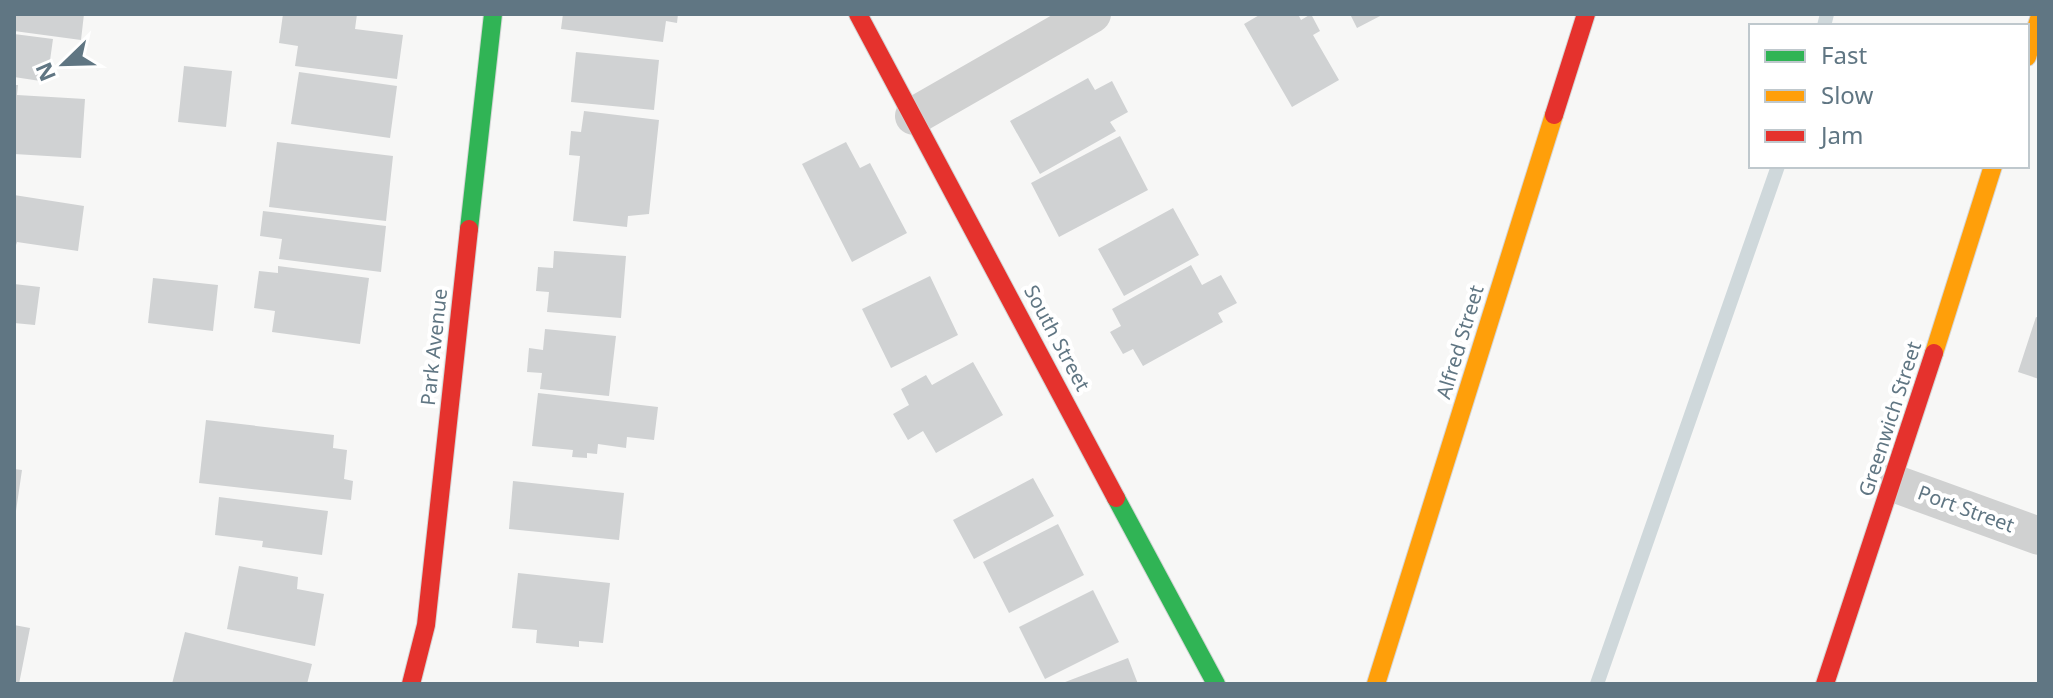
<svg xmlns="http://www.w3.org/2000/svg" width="2053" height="698" font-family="'Noto Sans',sans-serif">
<rect width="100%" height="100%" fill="#f7f7f6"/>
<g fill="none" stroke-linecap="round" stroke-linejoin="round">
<path stroke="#cfd8db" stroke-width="14" d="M 1824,26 L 1827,14
M 1597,684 L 1778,166"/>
</g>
<path fill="#d0d2d3" d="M 14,14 L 84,14 L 81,40 L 14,31 Z
M 283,14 L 357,14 L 355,29 L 403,35 L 397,79 L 295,66 L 298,46 L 279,43 Z
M 563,14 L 678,14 L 677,23 L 666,21 L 663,42 L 561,29 Z
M 1261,14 L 1298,14 L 1301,20 L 1311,14 L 1320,31 L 1313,35 L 1339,80 L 1292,107 L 1244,24 Z
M 1350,14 L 1384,14 L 1357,28 Z
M 14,34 L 53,39 L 47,82 L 14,77 Z
M 576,52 L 659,60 L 654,110 L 571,102 Z
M 184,66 L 232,71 L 226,127 L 178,122 Z
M 299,72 L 397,86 L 390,138 L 291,124 Z
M 1088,78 L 1095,90 L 1112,81 L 1128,112 L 1110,122 L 1116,131 L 1040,174 L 1010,121 Z
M 14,85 L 18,85 L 17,95 L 85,99 L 81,158 L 14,154 Z
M 584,111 L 659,120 L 649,214 L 628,216 L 627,227 L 573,221 L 580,156 L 569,155 L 571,131 L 581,132 Z
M 1120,136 L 1148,190 L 1059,237 L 1031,183 Z
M 277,142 L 393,156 L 386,221 L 269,207 Z
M 846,142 L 860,168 L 870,163 L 907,233 L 852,262 L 802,164 Z
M 14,195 L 84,206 L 78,251 L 17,242 L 14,251 Z
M 1173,208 L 1199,255 L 1124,296 L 1098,249 Z
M 263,211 L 386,226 L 381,272 L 279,259 L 282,239 L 260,236 Z
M 554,251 L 626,256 L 621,318 L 547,312 L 549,292 L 536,291 L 538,267 L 553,268 Z
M 1191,265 L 1202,285 L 1221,275 L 1237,303 L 1218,313 L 1223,322 L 1143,366 L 1133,349 L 1123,354 L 1110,332 L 1121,326 L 1112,309 Z
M 278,266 L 369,278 L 360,344 L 272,332 L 275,311 L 254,308 L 259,271 L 278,273 Z
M 930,276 L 958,335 L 891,368 L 862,309 Z
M 153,278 L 218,285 L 213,331 L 148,323 Z
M 14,284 L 40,287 L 35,325 L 14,323 Z
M 2036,317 L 2039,318 L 2039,379 L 2018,372 Z
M 545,329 L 616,336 L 609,396 L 540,389 L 542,373 L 527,372 L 529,348 L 543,350 Z
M 973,362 L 1003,415 L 936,453 L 923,431 L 908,440 L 893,414 L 909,405 L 901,389 L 926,375 L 932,385 Z
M 538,393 L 658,407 L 654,440 L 627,437 L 626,448 L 598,444 L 597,454 L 587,453 L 587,458 L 572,457 L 573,450 L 532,446 Z
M 206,420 L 334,435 L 333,448 L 347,450 L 344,479 L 353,481 L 351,500 L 199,483 Z
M 14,469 L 22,470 L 16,511 L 14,511 Z
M 1033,478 L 1054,516 L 974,559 L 953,520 Z
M 513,481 L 624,493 L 619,540 L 509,529 Z
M 219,497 L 328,511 L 322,555 L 262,547 L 263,541 L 215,535 Z
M 1058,524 L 1084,575 L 1009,613 L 983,562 Z
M 239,566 L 298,577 L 297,589 L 324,594 L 315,646 L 227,629 Z
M 518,573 L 610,583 L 603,643 L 579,641 L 579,647 L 536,643 L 537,630 L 512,628 Z
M 1093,590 L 1119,642 L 1045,679 L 1019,627 Z
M 14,625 L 30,628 L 19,684 L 14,683 Z
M 185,632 L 312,664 L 307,684 L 172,684 Z
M 1128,658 L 1138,684 L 1060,684 Z"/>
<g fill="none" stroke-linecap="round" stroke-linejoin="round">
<defs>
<path id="fast" d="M 469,229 L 493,14
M 1116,498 L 1216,684"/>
<path id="slow" d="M 2027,57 L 2039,19
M 1934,353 L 1993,166
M 1376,684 L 1554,115"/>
<path id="jam" d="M 858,14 L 1116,498
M 1554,115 L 1586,14
M 411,684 L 426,625 L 469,229
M 1825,684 L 1934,353"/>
</defs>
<use href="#fast" stroke="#d4d5d5" stroke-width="20"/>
<use href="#slow" stroke="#d4d5d5" stroke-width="20"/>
<use href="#jam" stroke="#d4d5d5" stroke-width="20"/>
<path stroke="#d0d1d1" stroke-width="38" d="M 914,116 L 1092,14
M 1893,483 L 2039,536"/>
<use href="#fast" stroke="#30b455" stroke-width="18"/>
<use href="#slow" stroke="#ff9f0a" stroke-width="18"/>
<use href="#jam" stroke="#e5322d" stroke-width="18"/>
</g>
<g text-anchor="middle" stroke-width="8" stroke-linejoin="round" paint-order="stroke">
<g font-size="20" fill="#607683" stroke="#fff">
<text transform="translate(1057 338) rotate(62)" y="7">South Street</text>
<text transform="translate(1460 342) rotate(-73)" y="7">Alfred Street</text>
<text transform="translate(434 347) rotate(-84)" y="7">Park Avenue</text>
<text transform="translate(1890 419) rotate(-72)" y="7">Greenwich Street</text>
<text transform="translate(1966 509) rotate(20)" y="7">Port Street</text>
</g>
</g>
<rect width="2053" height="698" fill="none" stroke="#607683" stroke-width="32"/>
<rect x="1749" y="24" width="280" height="144" fill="#ffffff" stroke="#bfc8cd" stroke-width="2"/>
<rect x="1765" y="50" width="40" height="12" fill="#30b455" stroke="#bfc8cd" stroke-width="2"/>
<text x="1821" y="64" font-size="24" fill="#607683">Fast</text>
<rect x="1765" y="90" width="40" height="12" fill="#ff9f0a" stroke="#bfc8cd" stroke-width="2"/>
<text x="1821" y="104" font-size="24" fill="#607683">Slow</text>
<rect x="1765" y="130" width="40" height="12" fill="#e5322d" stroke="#bfc8cd" stroke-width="2"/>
<text x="1821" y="144" font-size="24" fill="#607683">Jam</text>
<g transform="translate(64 64) rotate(247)" stroke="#ffffff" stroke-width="6" paint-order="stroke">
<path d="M0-6L14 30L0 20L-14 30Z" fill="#607683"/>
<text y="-12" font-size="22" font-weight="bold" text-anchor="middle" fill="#607683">N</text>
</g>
</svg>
